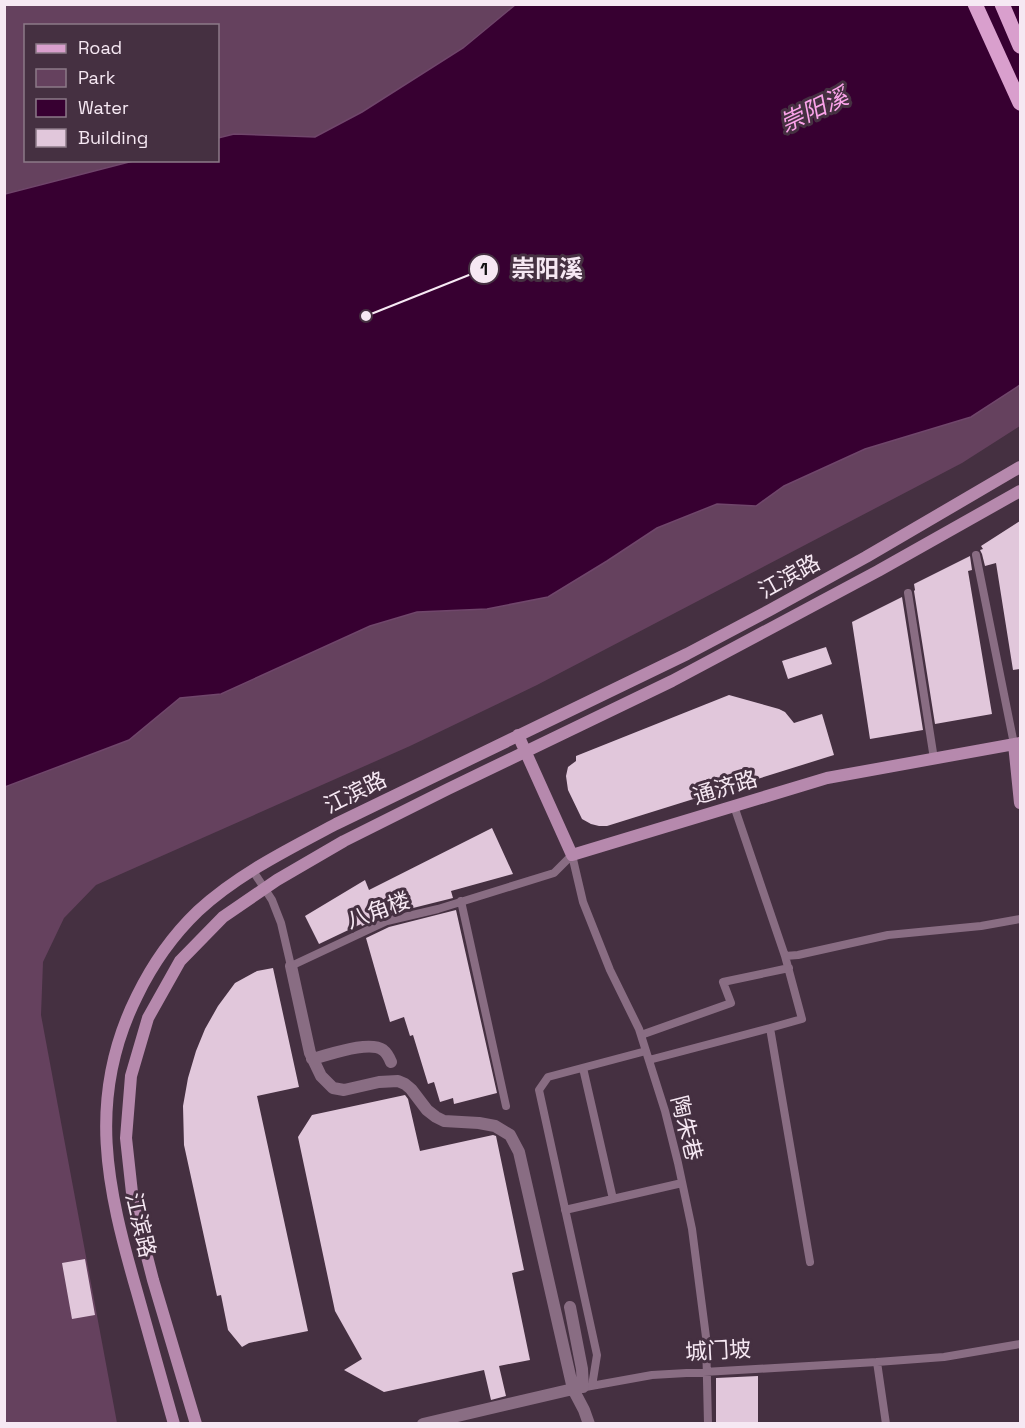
<svg xmlns="http://www.w3.org/2000/svg" width="1025" height="1428" font-family="'Space Grotesk','Noto Sans SC',sans-serif">
<rect width="100%" height="100%" fill="#453041"/>
<path fill="#65415e" d="M 4,5 L 515,5 L 463,48 L 362,112 L 315,137 L 234,134 L 218,138 L 218,26 L 26,26 L 26,160 L 133,161 L 5,194 Z
M 1020,385 L 1020,426 L 962,463 L 537,685 L 410,746 L 96,885 L 64,918 L 43,962 L 41,1015 L 117,1423 L 5,1424 L 5,787 L 129,740 L 180,698 L 221,694 L 370,626 L 417,612 L 487,609 L 548,597 L 607,561 L 657,528 L 717,504 L 756,506 L 784,486 L 865,449 L 971,417 Z"/>
<path fill="#370031" stroke="#70466b" stroke-width="1.5" d="M 515,5 L 1020,5 L 1020,385 L 971,417 L 865,449 L 784,486 L 756,506 L 717,504 L 657,528 L 607,561 L 548,597 L 487,609 L 417,612 L 370,626 L 221,694 L 180,698 L 129,740 L 5,787 L 5,194 L 133,161 L 218,160 L 218,138 L 234,134 L 315,137 L 362,112 L 463,48 Z"/>
<path fill="#e1c7db" d="M 1020,521 L 1020,669 L 1013,670 L 996,563 L 985,566 L 982,554 L 980,550 L 983,549 L 981,546 Z
M 970,556 L 972,570 L 968,571 L 992,714 L 935,724 L 914,591 L 915,590 L 914,584 Z
M 902,597 L 923,730 L 870,739 L 852,622 Z
M 826,647 L 832,664 L 788,679 L 782,661 Z
M 729,695 L 779,709 L 785,712 L 794,723 L 822,714 L 834,755 L 607,826 L 599,826 L 591,824 L 582,819 L 568,790 L 566,776 L 568,767 L 576,761 L 576,756 Z
M 492,828 L 513,874 L 451,891 L 453,898 L 385,915 L 362,926 L 361,924 L 319,944 L 305,916 L 365,880 L 369,890 Z
M 456,910 L 497,1093 L 454,1104 L 453,1098 L 440,1102 L 434,1082 L 428,1084 L 413,1035 L 410,1036 L 404,1017 L 390,1022 L 366,938 L 389,927 Z
M 273,968 L 299,1087 L 257,1096 L 308,1331 L 249,1343 L 242,1347 L 228,1330 L 221,1295 L 217,1296 L 184,1145 L 183,1106 L 188,1078 L 196,1051 L 205,1029 L 218,1006 L 235,983 L 257,971 Z
M 405,1095 L 408,1099 L 420,1151 L 493,1135 L 496,1136 L 524,1270 L 512,1273 L 530,1360 L 499,1366 L 506,1396 L 491,1400 L 484,1370 L 384,1392 L 344,1370 L 362,1359 L 335,1311 L 298,1137 L 312,1115 Z
M 85,1259 L 95,1315 L 72,1319 L 62,1263 Z
M 758,1376 L 758,1424 L 716,1424 L 716,1378 Z"/>
<g fill="none" stroke-linecap="round" stroke-linejoin="round">
<path stroke="#896d83" stroke-width="8" d="M 976,555 L 1014,744
M 908,593 L 934,759
M 734,806 L 785,956 L 802,1019 L 770,1028
M 572,855 L 583,902 L 610,970 L 639,1029 L 665,1111 L 678,1163 L 692,1229 L 706,1337 L 708,1424
M 253,871 L 272,900 L 281,923 L 291,966 L 387,921 L 438,909 L 554,873 L 572,855
M 461,901 L 506,1106
M 785,956 L 798,955 L 888,935 L 981,926 L 1020,919
M 641,1035 L 731,1003 L 723,982 L 789,968
M 649,1060 L 770,1028 L 810,1262
M 583,1068 L 613,1199
M 565,1210 L 682,1183
M 877,1362 L 886,1424
M 592,1386 L 597,1355 L 539,1090 L 548,1077 L 646,1051
M 580,1388 L 652,1375 L 877,1362 L 944,1357 L 1020,1344"/>
<path stroke="#896d83" stroke-width="12" d="M 291,966 L 310,1053 L 321,1076 L 333,1088 L 344,1090 L 379,1082 L 398,1081 L 405,1084 L 411,1089 L 427,1110 L 436,1117 L 444,1121 L 479,1123 L 495,1126 L 510,1135 L 519,1152 L 573,1389 L 584,1410 L 589,1424
M 312,1059 C 329,1055 369,1040 383,1050 C 387,1053 389,1057 391,1062
M 570,1307 L 582,1369 L 583,1387
M 423,1424 L 573,1389"/>
<path stroke="#b689ad" stroke-width="12" d="M 518,735 L 572,855 L 827,778 L 1020,743
M 1014,744 L 1020,803
M 174,1424 C 162,1380 149,1336 137,1292 C 107,1188 86,1098 137,996 C 152,965 173,935 198,911 C 238,874 289,849 336,824 L 687,654 L 770,610 L 866,557 L 1020,467
M 196,1424 L 153,1280 L 133,1202 L 126,1138 L 131,1076 L 148,1018 L 180,961 L 223,917 L 277,880 L 344,841 L 448,789 L 672,681 L 878,571 L 1020,491"/>
<path stroke="#d99fcd" stroke-width="15" d="M 975,4 L 1020,103
M 1002,4 L 1020,46"/>
</g>
<g text-anchor="middle" stroke-width="6" stroke-linejoin="round" paint-order="stroke">
<g font-size="22" fill="#f6e8f3" stroke="#453041">
<text transform="translate(789 576) rotate(-29)" y="8">江滨路</text>
<text transform="translate(725 787) rotate(-17)" y="8">通济路</text>
<text transform="translate(355 792) rotate(-26)" y="8">江滨路</text>
<text transform="translate(378 910) rotate(-20)" y="8">八角楼</text>
<text transform="translate(687 1128) rotate(76)" y="8">陶朱巷</text>
<text transform="translate(141 1225) rotate(77)" y="8">江滨路</text>
<text transform="translate(718 1350) rotate(-3)" y="8">城门坡</text>
</g>
<g font-size="24" font-style="italic" fill="#fba3ea" stroke="#453041">
<text transform="translate(814 110) rotate(-25)" y="8">崇阳溪</text>
</g>
</g>
<path fill="none" stroke="#f6e8f3" stroke-width="2" d="M366 316L484 269"/>
<g fill="#f6e8f3" stroke="#453041" stroke-width="2">
<circle cx="366" cy="316" r="6"/>
<circle cx="484" cy="269" r="15"/>
</g>
<g font-size="18" text-anchor="middle" font-weight="bold" fill="#111">
<text x="484" y="275">1</text>
</g>
<g font-size="24" text-anchor="middle" font-weight="bold" fill="#f6e8f3" stroke="#453041" stroke-width="6" stroke-linejoin="round" paint-order="stroke">
<text x="547" y="277">崇阳溪</text>
</g>
<rect width="1025" height="1428" fill="none" stroke="#f6e8f3" stroke-width="12"/>
<rect x="24" y="24" width="195" height="138" fill="#453041" stroke="#8c7a88" stroke-width="1.5"/>
<rect x="36" y="44" width="30" height="9" fill="#d99fcd" stroke="#8c7a88" stroke-width="1.5"/>
<text x="78" y="54" font-size="18" fill="#f6e8f3">Road</text>
<rect x="36" y="69" width="30" height="18" fill="#65415e" stroke="#8c7a88" stroke-width="1.5"/>
<text x="78" y="84" font-size="18" fill="#f6e8f3">Park</text>
<rect x="36" y="99" width="30" height="18" fill="#370031" stroke="#8c7a88" stroke-width="1.5"/>
<text x="78" y="114" font-size="18" fill="#f6e8f3">Water</text>
<rect x="36" y="129" width="30" height="18" fill="#e1c7db" stroke="#8c7a88" stroke-width="1.5"/>
<text x="78" y="144" font-size="18" fill="#f6e8f3">Building</text>
</svg>
